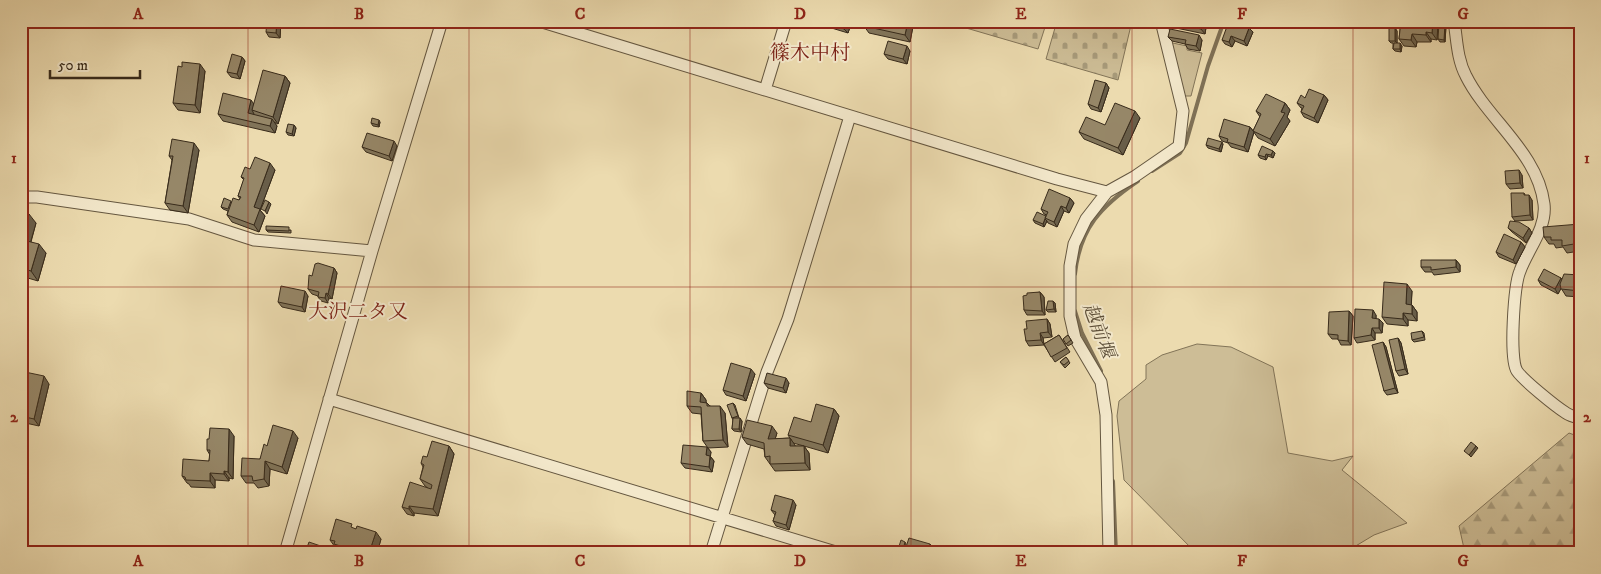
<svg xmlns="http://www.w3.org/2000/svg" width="1601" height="574" font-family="'IM FELL DW Pica','Noto Serif JP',serif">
<defs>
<pattern id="forest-firs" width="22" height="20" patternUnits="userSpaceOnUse" patternTransform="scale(1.25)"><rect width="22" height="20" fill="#cdbd96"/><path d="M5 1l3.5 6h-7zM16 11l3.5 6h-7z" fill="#a79a7a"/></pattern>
<pattern id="cemetery-stones" width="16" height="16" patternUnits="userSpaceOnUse" patternTransform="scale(1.25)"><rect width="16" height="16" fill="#cdbd96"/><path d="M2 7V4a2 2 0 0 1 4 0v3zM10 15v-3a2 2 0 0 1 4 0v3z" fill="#a79a7a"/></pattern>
</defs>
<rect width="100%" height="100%" fill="#ecdbaf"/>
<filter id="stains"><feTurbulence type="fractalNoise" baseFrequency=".004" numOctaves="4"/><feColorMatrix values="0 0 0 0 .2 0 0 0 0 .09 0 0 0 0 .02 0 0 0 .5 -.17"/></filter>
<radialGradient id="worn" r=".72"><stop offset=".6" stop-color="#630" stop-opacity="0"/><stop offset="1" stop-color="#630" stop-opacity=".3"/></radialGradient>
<path fill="#cdbd96" stroke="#827458" d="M 1168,42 L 1187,46 L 1187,50 L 1202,53 L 1191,96 L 1184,96 Z
M 1197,344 L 1231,347 L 1273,367 L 1288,453 L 1332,461 L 1353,456 L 1342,470 L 1407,523 L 1374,535 L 1344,553 L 1196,553 L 1124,480 L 1117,416 L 1119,401 L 1146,379 L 1146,365 L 1162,355 Z"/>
<path fill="url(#forest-firs)" stroke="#827458" d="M 1569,433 L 1580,437 L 1580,553 L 1465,553 L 1459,526 Z"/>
<path fill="url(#cemetery-stones)" stroke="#827458" d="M 949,21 L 1047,21 L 1038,49 L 949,23 Z
M 1057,21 L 1132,21 L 1118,80 L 1046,59 Z"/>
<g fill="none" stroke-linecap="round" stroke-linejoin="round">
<path stroke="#7f7156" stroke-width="4" d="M 1152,171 L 1180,153 L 1186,143 L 1208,66 L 1224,21
M 1075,274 C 1080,228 1101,206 1138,181
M 1075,311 L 1082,333 L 1101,371
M 1113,481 L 1116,553"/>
<defs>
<path id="minor" d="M 539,21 L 1057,179 L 1107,192
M 1454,21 C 1457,40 1457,59 1466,76 C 1488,120 1538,153 1544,204 C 1547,228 1528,249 1520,271 C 1514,285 1509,359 1517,371 C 1523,380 1555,406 1566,413 C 1570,416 1575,417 1580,418
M 765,90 L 786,21
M 21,197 L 37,197 L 189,219 L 254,240 L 372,251
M 329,399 L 839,553
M 285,553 L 372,251 L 442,21
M 711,553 L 767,372 L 788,319 L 850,116
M 1109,553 L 1106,415 L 1101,382 L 1075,338 L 1070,316 L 1070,266 L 1074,244 L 1086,219 L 1107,192 L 1134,177 L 1179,146 L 1183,111 L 1161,21"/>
</defs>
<use href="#minor" stroke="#655740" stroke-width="13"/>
<use href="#minor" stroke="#f3e8cb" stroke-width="11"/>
</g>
<path fill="#817459" stroke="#382b1b" d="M 281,21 L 280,38 L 269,37 L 266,32 Z
M 822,21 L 852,21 L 848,33 L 825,26 Z
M 914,21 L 910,42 L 869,33 L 864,26 Z
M 1166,21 L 1207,21 L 1205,34 L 1176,28 L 1173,24 L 1167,22 Z
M 1401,21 L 1437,21 L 1438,23 L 1437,40 L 1431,39 L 1431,42 L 1417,42 L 1416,47 L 1404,46 L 1399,39 Z
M 1446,26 L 1445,42 L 1440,42 L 1438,39 Z
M 1249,28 L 1253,32 L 1247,46 L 1235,41 L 1232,47 L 1225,44 L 1222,40 Z
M 1395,28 L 1397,31 L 1397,43 L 1402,46 L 1401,52 L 1395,51 L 1393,49 L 1393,43 L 1391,43 L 1389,41 Z
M 1168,37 L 1202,40 L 1200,51 L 1188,49 L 1185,44 L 1172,41 Z
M 910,51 L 907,64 L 888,59 L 884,54 Z
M 242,57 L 245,61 L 240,79 L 231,77 L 227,72 Z
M 205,71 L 200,113 L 178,110 L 173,103 Z
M 285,76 L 290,83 L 278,124 L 274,122 L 277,126 L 275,133 L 223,121 L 218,114 L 253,104 Z
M 1106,83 L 1109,88 L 1101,112 L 1091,109 L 1088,104 Z
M 1324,95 L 1328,100 L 1318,123 L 1304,117 L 1301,112 L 1302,108 L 1301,108 L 1297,103 L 1305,98 Z
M 1285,103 L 1290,110 L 1287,117 L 1290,121 L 1275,146 L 1258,138 L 1253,131 L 1260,117 L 1256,111 Z
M 1140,118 L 1123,155 L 1084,139 L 1079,132 Z
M 380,122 L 379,127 L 373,126 L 371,123 Z
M 294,125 L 296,128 L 294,136 L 288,135 L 286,132 Z
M 1250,127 L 1254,132 L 1248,152 L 1231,147 L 1228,143 L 1222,141 L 1219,136 Z
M 1223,144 L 1221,152 L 1208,148 L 1206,145 Z
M 397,146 L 392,161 L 366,152 L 362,147 Z
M 199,150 L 188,213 L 170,210 L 165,203 L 172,160 L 169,156 Z
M 1273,151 L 1275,153 L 1273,158 L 1268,156 L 1266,160 L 1260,158 L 1258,155 Z
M 250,169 L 275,170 L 260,210 L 265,216 L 259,232 L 232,222 L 227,215 L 228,211 L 223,209 L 221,207 L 232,202 L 239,200 L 240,199 L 238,196 L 244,180 L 241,177 Z
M 1522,175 L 1523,188 L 1510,189 L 1506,184 Z
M 1524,193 L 1525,195 L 1532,200 L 1533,220 L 1515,221 L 1512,217 Z
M 1070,198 L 1074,203 L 1069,213 L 1064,211 L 1057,227 L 1048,223 L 1047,221 L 1044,227 L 1035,223 L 1033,220 L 1046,216 L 1047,215 L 1044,214 L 1041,209 Z
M 21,212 L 36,223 L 31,242 L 46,253 L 38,281 L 21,276 Z
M 1580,224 L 1580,251 L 1567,253 L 1563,247 L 1556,248 L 1554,244 L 1549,244 L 1544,237 Z
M 1508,228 L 1529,228 L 1532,233 L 1526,243 L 1512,232 Z
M 266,230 L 291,230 L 291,233 L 268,232 Z
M 1521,242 L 1525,247 L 1516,264 L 1499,257 L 1496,252 Z
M 1456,260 L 1460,265 L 1460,272 L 1434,275 L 1432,272 L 1425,272 L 1421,267 Z
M 334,268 L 337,273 L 332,299 L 329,298 L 328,303 L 321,301 L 318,297 L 318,296 L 312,294 L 308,289 L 312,276 Z
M 1580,275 L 1580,297 L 1566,296 L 1561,288 L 1558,294 L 1541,285 L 1538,280 L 1561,278 L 1562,279 Z
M 1412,291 L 1411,305 L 1412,305 L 1417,312 L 1417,321 L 1408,320 L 1408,326 L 1387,324 L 1382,317 Z
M 1040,292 L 1044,297 L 1045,315 L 1027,315 L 1024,310 L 1027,295 Z
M 308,296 L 305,312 L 282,307 L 278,302 Z
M 1053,301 L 1055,303 L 1056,312 L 1048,312 L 1046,310 Z
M 1349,311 L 1353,316 L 1351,345 L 1341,345 L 1338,339 L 1332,339 L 1328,334 Z
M 1376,315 L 1376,319 L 1383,323 L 1382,333 L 1375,333 L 1375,340 L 1357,343 L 1354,338 Z
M 1047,319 L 1050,324 L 1052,337 L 1043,338 L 1044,344 L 1059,335 L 1070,352 L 1055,362 L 1044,345 L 1029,346 L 1026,341 L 1027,329 Z
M 1422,331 L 1424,333 L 1425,340 L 1414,342 L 1412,340 Z
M 1068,335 L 1073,343 L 1068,346 L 1063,339 Z
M 1398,338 L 1401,343 L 1408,374 L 1399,376 L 1396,371 Z
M 1383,342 L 1386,347 L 1398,393 L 1387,395 L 1384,391 Z
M 1066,357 L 1070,363 L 1065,368 L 1060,362 Z
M 755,374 L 746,401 L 726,395 L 723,390 Z
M 764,383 L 789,383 L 786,393 L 768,388 Z
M 49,384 L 39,426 L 21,422 L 21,390 Z
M 701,393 L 706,400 L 706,402 L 710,406 L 725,413 L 728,447 L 708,448 L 703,441 L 701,414 L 692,413 L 687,406 Z
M 733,403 L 735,405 L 739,418 L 742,421 L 741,432 L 734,431 L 732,429 L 733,420 L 732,418 Z
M 834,409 L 839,416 L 828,453 L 804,446 L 809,453 L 810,470 L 775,471 L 765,457 L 764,449 L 747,444 L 742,437 L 777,433 L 775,439 L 790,438 L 795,446 L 804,446 L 793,443 L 788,435 Z
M 234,436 L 233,479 L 229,478 L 229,481 L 215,480 L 215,488 L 191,487 L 189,484 L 187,483 L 182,476 L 209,461 L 210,455 L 207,450 Z
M 298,438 L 287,474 L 270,469 L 269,486 L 258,488 L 254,483 L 246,483 L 241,476 L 260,459 L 267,446 Z
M 449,446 L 454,454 L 438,516 L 414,513 L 414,516 L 407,514 L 402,507 L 428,488 L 425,486 L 420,479 L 423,467 L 421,463 L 427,457 Z
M 707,447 L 711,452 L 710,456 L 714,461 L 712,472 L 685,468 L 681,463 Z
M 796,505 L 789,530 L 776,526 L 773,521 L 775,515 L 771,510 Z
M 355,529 L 381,539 L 377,553 L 345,553 L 339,551 L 337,548 L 335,547 L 330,540 Z"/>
<path fill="#695e49" stroke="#382b1b" d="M 277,21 L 281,21 L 280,38 L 276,33 Z
M 847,21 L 852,21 L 848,33 L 844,29 Z
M 908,21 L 914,21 L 910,42 L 905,35 Z
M 1203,21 L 1207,21 L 1205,34 L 1201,29 Z
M 1433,21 L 1437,21 L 1438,23 L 1437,40 L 1432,33 Z
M 26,23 L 29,28 L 21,46 L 21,33 Z
M 1445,24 L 1446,26 L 1445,42 L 1444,40 Z
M 1249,28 L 1253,32 L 1247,46 L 1244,41 Z
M 1395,28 L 1397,31 L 1397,43 L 1395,41 Z
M 1426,32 L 1431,39 L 1431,42 L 1426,35 Z
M 1412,34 L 1417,42 L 1416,47 L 1411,40 Z
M 1199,35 L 1202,40 L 1200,51 L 1196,46 Z
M 1231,36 L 1235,41 L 1232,47 L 1229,42 Z
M 1400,43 L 1402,46 L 1401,52 L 1400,49 Z
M 907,46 L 910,51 L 907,64 L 903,59 Z
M 242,57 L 245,61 L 240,79 L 237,74 Z
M 200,64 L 205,71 L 200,113 L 195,105 Z
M 285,76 L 290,83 L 278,124 L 273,117 Z
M 1106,83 L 1109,88 L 1101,112 L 1098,108 Z
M 1324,95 L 1328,100 L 1318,123 L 1314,118 Z
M 21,97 L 26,104 L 21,132 Z
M 251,100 L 256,107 L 252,110 L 254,114 L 253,120 L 248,113 Z
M 1285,103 L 1290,110 L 1287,117 L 1290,121 L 1275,146 L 1270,139 Z
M 1135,111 L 1140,118 L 1123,155 L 1118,148 Z
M 272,119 L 277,126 L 275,133 L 270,126 Z
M 379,120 L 380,122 L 379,127 L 378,125 Z
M 294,125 L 296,128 L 294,136 L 292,134 Z
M 1250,127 L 1254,132 L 1248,152 L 1244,147 Z
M 394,141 L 397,146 L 392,161 L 389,156 Z
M 1222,142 L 1223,144 L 1221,152 L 1219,149 Z
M 194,143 L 199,150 L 188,213 L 183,206 Z
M 1273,151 L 1275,153 L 1273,158 L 1271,155 Z
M 1266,154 L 1268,156 L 1266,160 L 1265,157 Z
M 270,163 L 275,170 L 260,210 L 265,216 L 259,232 L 254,225 L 254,207 Z
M 1519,170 L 1522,175 L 1523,188 L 1520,183 Z
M 1529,195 L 1532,200 L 1533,220 L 1530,215 Z
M 1070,198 L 1074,203 L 1069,213 L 1066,208 Z
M 269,202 L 271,204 L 267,214 L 265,211 Z
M 1061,206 L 1064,211 L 1057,227 L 1054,222 Z
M 29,214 L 36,223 L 24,265 L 21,261 L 21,243 Z
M 1045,219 L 1047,221 L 1044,227 L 1043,224 Z
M 1529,228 L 1532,233 L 1526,243 L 1523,238 Z
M 1521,242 L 1525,247 L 1516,264 L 1513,260 Z
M 39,244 L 46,253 L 38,281 L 31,271 Z
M 1456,260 L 1460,265 L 1460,272 L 1456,267 Z
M 334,268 L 337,273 L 332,299 L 328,294 Z
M 1561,278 L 1564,283 L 1558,294 L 1555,289 Z
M 1407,284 L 1412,291 L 1411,312 L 1406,304 Z
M 305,291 L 308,296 L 305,312 L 302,307 Z
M 1040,292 L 1044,297 L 1045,315 L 1042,311 Z
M 326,293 L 329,298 L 328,303 L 325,298 Z
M 1053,301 L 1055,303 L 1056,312 L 1054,309 Z
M 1412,305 L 1417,312 L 1417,321 L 1412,314 Z
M 1373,310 L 1376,315 L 1376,323 L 1372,318 Z
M 1349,311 L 1353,316 L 1351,345 L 1348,341 Z
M 1403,313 L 1408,320 L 1408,326 L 1403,319 Z
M 1047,319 L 1050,324 L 1052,337 L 1048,332 Z
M 1379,319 L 1383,323 L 1382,333 L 1379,328 Z
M 1372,328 L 1375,333 L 1375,340 L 1371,335 Z
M 1040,333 L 1043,338 L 1044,345 L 1041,340 Z
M 1398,338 L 1401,343 L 1408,374 L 1405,369 Z
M 1383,342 L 1386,347 L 1398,393 L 1395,388 Z
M 751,369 L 755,374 L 746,401 L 743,396 Z
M 44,376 L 49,384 L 39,426 L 34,419 Z
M 786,378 L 789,383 L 786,393 L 783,388 Z
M 701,393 L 706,400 L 706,409 L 700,402 Z
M 720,406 L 725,413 L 728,447 L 723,440 Z
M 834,409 L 839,416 L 828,453 L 823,445 Z
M 740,418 L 742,421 L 741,432 L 739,429 Z
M 772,426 L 777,433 L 773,446 L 768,439 Z
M 229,429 L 234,436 L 233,479 L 228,472 Z
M 293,431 L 298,438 L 287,474 L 282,467 Z
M 790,438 L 795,445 L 795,454 L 790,446 Z
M 449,446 L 454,454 L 438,516 L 433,509 Z
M 804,446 L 809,453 L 810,470 L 805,463 Z
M 1476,446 L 1478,448 L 1471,457 L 1469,455 Z
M 707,447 L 711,452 L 710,460 L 706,455 Z
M 710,456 L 714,461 L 712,472 L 709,467 Z
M 265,461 L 270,469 L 269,486 L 264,479 Z
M 224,471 L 229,478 L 229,481 L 224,474 Z
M 210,473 L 215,480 L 215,488 L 210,481 Z
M 793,500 L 796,505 L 789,530 L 786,525 Z
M 409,506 L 414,513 L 414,516 L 409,509 Z
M 376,532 L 381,539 L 377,553 L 369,553 Z
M 905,542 L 906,544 L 904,553 L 902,553 Z
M 930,544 L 934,549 L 932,553 L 928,553 Z"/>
<path fill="#968768" stroke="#382b1b" d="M 21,21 L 26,23 L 21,33 Z
M 267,21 L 277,21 L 276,33 L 266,32 Z
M 822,21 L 847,21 L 844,29 Z
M 865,21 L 908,21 L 905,35 L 864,26 Z
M 1173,21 L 1203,21 L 1201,29 L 1173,23 Z
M 1229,21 L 1233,21 L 1249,28 L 1244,41 L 1231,36 L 1229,42 L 1222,40 Z
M 1401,21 L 1433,21 L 1432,33 L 1426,32 L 1426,35 L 1412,34 L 1411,40 L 1399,39 Z
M 1439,23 L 1445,24 L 1444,40 L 1438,39 Z
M 1389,28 L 1395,28 L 1395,41 L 1389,41 Z
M 1170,29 L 1199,35 L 1196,46 L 1185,44 L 1186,40 L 1168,37 Z
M 888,41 L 907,46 L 903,59 L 884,54 Z
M 1394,43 L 1400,43 L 1400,49 L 1393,49 Z
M 232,54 L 242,57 L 237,74 L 227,72 Z
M 182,62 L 200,64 L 195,105 L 173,103 L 178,66 L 182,67 Z
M 263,70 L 285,76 L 273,117 L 252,110 Z
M 1095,80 L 1106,83 L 1098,108 L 1088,104 Z
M 1309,89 L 1324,95 L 1314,118 L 1301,112 L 1304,106 L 1297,103 L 1301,95 L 1305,98 Z
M 223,93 L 251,100 L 248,113 L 272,119 L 270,126 L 218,114 Z
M 1266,94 L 1285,103 L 1281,112 L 1285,113 L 1270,139 L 1253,131 L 1261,114 L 1256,111 Z
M 1115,103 L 1135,111 L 1118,148 L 1079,132 L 1086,117 L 1105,125 Z
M 372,118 L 379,120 L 378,125 L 371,123 Z
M 1224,119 L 1250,127 L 1244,147 L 1227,142 L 1228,139 L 1219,136 Z
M 288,124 L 294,125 L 292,134 L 286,132 Z
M 367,133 L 394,141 L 389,156 L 362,147 Z
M 1208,138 L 1222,142 L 1219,149 L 1206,145 Z
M 172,139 L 194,143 L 183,206 L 165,203 L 173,156 L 169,156 Z
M 1262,146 L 1273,151 L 1271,155 L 1266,154 L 1265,157 L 1258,155 Z
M 255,157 L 270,163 L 254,207 L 260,209 L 254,225 L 227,215 L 233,198 L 239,200 L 241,197 L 238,196 L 244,178 L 241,177 L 245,167 L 250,169 Z
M 1519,170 L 1520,183 L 1506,184 L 1505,171 Z
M 1049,189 L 1070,198 L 1066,208 L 1061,206 L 1054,222 L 1045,218 L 1048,212 L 1041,209 Z
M 1511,193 L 1524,193 L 1524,195 L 1529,195 L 1530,215 L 1512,217 Z
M 1577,194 L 1580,194 L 1580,210 L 1578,211 Z
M 224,198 L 231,201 L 228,209 L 221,207 Z
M 265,200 L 269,202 L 265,211 L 261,209 Z
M 21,212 L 29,214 L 21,243 Z
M 1037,212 L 1046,216 L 1043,224 L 1033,220 Z
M 1510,221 L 1519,222 L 1529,228 L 1523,238 L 1508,228 Z
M 1580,224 L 1580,243 L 1562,246 L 1562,240 L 1551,240 L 1551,237 L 1544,237 L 1543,227 Z
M 266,226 L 289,227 L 289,231 L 266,230 Z
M 1504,234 L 1521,242 L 1513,260 L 1496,252 Z
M 23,240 L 39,244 L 31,271 L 21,268 L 21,247 Z
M 1421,260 L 1456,260 L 1456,267 L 1431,270 L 1431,267 L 1421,267 Z
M 318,263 L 334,268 L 328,294 L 326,293 L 325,298 L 318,297 L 319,292 L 308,289 L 309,275 L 312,276 L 315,264 Z
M 1544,269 L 1561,278 L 1555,289 L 1538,280 Z
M 1564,274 L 1580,275 L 1580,291 L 1561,289 L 1560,284 Z
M 1384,282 L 1407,284 L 1406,304 L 1412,305 L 1412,314 L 1403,313 L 1403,319 L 1382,317 Z
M 281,286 L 305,291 L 302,307 L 278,302 Z
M 1040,292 L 1042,311 L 1024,310 L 1023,296 L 1027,295 L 1027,293 Z
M 1048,301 L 1053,301 L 1054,309 L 1046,310 Z
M 1355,309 L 1373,310 L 1372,318 L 1379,319 L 1379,328 L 1372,328 L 1371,335 L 1354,338 Z
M 1349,311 L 1348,341 L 1338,340 L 1338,335 L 1328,334 L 1329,312 Z
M 1047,319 L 1048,332 L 1040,333 L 1041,340 L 1026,341 L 1024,329 L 1027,329 L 1026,321 Z
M 1422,331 L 1424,337 L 1412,340 L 1411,333 Z
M 1059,335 L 1067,348 L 1051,357 L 1044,344 Z
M 1068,335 L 1071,340 L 1066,344 L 1063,339 Z
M 1398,338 L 1405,369 L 1396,371 L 1389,340 Z
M 1383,342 L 1395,388 L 1384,391 L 1372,345 Z
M 1066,357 L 1069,361 L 1064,365 L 1060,362 Z
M 731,363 L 751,369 L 743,396 L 723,390 Z
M 25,372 L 44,376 L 34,419 L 21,416 L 21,390 Z
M 767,373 L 786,378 L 783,388 L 764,383 Z
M 687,391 L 701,393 L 700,402 L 707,403 L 707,406 L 720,406 L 723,440 L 703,441 L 701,407 L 687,406 Z
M 733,403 L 738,416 L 732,418 L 727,405 Z
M 816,404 L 834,409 L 823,445 L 788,435 L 794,417 L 811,422 Z
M 733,418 L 740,418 L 739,429 L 732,429 Z
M 747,420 L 772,426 L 768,439 L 790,438 L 790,446 L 804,446 L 805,463 L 770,464 L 770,456 L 765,457 L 764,443 L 742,437 Z
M 273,425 L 293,431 L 282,467 L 265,461 L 264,479 L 253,481 L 252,476 L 241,476 L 242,458 L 260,459 L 264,444 L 267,446 Z
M 210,428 L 229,429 L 228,472 L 224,471 L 224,474 L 210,473 L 210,481 L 186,480 L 185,477 L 182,476 L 183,459 L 209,461 L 210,450 L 207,450 L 207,439 L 209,439 Z
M 432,441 L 449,446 L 433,509 L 409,506 L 409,509 L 402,507 L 410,482 L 431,489 L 432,485 L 420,479 L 424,465 L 421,463 L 423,456 L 427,457 Z
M 1471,442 L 1476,446 L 1469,455 L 1464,451 Z
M 683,445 L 707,447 L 706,455 L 710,456 L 709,467 L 681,463 Z
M 775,495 L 793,500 L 786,525 L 773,521 L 776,512 L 771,510 Z
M 336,519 L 352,524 L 351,527 L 356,529 L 357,526 L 376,532 L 369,553 L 360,553 L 360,552 L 334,544 L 335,541 L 330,540 Z
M 909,538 L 930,544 L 928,553 L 904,553 Z
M 901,540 L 905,542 L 902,553 L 897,553 Z
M 309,542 L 341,553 L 305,553 Z"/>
<path fill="none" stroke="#8f2418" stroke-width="1" stroke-opacity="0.55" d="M 248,21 L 248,553M 469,21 L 469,553M 690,21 L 690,553M 911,21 L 911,553M 1132,21 L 1132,553M 1353,21 L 1353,553M 21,287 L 1580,287"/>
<g text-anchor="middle" stroke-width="4" stroke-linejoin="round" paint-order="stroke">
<g font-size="19" font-style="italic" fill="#5c4e38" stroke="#f3e8cb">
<text transform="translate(1100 330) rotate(69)" y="7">越前堰</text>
</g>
<g font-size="20" fill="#7a1f14" stroke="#f3e8cb">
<text x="810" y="59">篠木中村</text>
<text x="358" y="318">大沢二タ又</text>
</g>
</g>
<rect width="1601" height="574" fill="none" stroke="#ecdbaf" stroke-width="55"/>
<path d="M50 70v8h90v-8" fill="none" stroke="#382b1b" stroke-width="2.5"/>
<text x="58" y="70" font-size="15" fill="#382b1b" stroke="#f3e8cb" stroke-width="4" paint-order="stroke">50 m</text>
<rect x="28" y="28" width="1546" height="518" fill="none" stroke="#8f2418" stroke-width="2"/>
<g font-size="16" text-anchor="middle" font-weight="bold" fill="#8f2418">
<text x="138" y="19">A</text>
<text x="359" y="19">B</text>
<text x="580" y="19">C</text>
<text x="800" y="19">D</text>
<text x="1021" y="19">E</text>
<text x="1242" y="19">F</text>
<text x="1463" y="19">G</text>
<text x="14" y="163">1</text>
<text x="1587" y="163">1</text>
<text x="14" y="422">2</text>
<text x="1587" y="422">2</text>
<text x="138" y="566">A</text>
<text x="359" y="566">B</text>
<text x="580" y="566">C</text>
<text x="800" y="566">D</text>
<text x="1021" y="566">E</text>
<text x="1242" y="566">F</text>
<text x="1463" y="566">G</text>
</g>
<rect width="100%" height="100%" filter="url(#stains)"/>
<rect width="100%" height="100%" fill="url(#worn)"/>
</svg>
